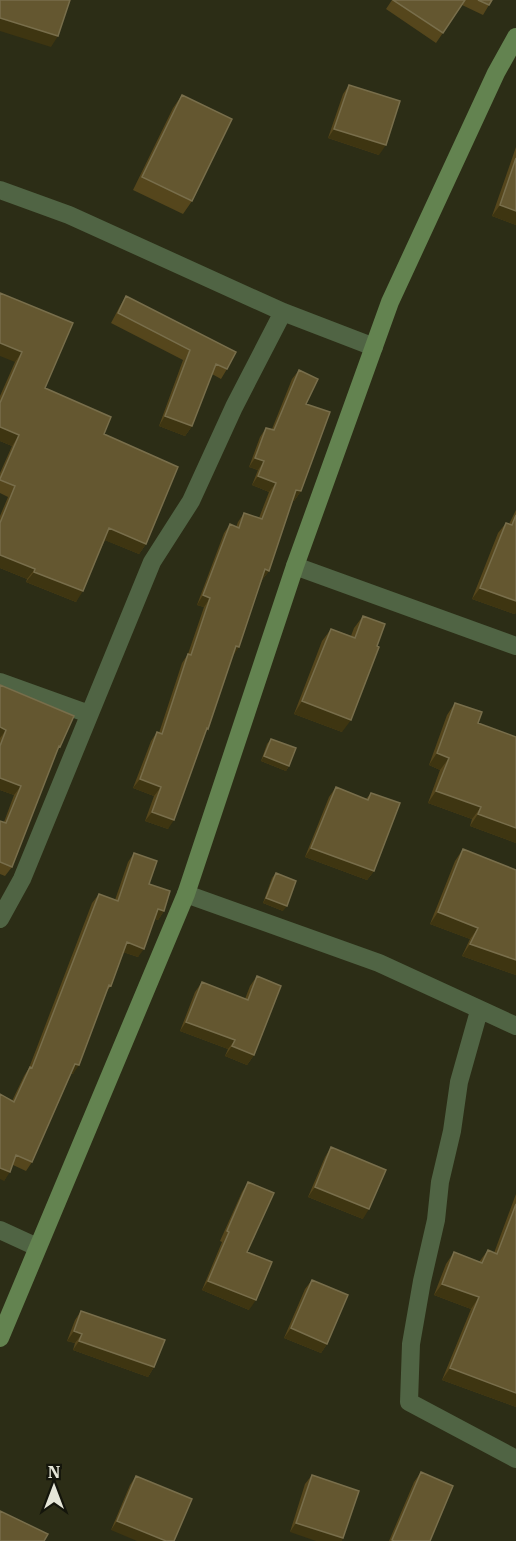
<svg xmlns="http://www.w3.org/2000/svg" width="516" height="1541" font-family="'IBM Plex Serif',serif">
<rect width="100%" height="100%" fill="#2c2d16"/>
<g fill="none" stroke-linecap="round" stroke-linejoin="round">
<path stroke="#506444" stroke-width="18" d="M 0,190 L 69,215 L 283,312 L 374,347
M 295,566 L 516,646
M 0,682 L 89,714
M 186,894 L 379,963 L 516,1026
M 0,919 L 22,879 L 152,562 L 191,501 L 234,407 L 283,312
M 479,1011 L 459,1082 L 452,1131 L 440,1182 L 436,1220 L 422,1281 L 411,1344 L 409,1402 L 516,1459
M 0,1230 L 37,1247"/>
<path stroke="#638350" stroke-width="18" d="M 0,1338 L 186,894 L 295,566 L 390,302 L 496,73 L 516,37"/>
</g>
<path fill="#55461c" d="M 392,0 L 492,0 L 483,15 L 462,5 L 436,43 L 386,9 Z
M 349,85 L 379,155 L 328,138 L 343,94 Z
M 182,95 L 192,201 L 183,214 L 133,190 L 173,108 Z
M 516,147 L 516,225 L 492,216 Z
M 0,293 L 45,388 L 104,434 L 146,544 L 139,554 L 105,540 L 76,602 L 26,582 L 27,579 L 0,568 L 0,516 L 8,497 L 0,493 L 0,473 L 12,446 L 0,441 L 0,396 L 15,362 Z
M 126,296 L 227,369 L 221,379 L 212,374 L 192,426 L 185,436 L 159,426 L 183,360 L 111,323 L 120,306 Z
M 299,370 L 306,404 L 301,491 L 294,501 L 293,500 L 269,571 L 262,580 L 232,656 L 205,733 L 168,829 L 145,821 L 154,796 L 133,788 L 151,741 L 157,732 L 159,733 L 182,663 L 188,654 L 204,607 L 197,605 L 224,533 L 230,524 L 236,527 L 238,522 L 244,513 L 259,518 L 269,492 L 252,485 L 258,470 L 249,467 L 260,437 L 266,428 L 272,429 L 292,379 Z
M 516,510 L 516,613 L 514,614 L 472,599 L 498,533 L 506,523 L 509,524 Z
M 363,616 L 342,732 L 294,714 L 322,641 L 331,629 L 351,636 L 354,628 Z
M 0,685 L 60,747 L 56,752 L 12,867 L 5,876 L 0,874 L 0,821 L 4,822 L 14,795 L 0,790 Z
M 455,703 L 478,723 L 516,843 L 470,826 L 472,819 L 428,803 L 440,770 L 429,765 L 447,715 Z
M 271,739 L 289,766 L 286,771 L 261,761 L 267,744 Z
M 336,787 L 366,799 L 371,793 L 374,871 L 367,880 L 305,857 L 329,797 Z
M 463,849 L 516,870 L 516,975 L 462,956 L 470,939 L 430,924 L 455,861 Z
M 134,853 L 149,884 L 164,911 L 158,920 L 155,919 L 138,957 L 123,952 L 111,986 L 106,992 L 73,1074 L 71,1074 L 32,1162 L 26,1171 L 13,1165 L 4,1181 L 12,1101 L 24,1076 L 29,1068 L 92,903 L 99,894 L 115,900 L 128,862 Z
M 276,873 L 283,911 L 263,903 L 272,878 Z
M 257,976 L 254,1055 L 247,1065 L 225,1056 L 228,1049 L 180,1031 L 195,992 L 202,982 L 245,999 L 250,986 Z
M 331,1147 L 363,1219 L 308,1197 L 325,1157 Z
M 248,1182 L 247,1252 L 249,1310 L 202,1290 L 222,1242 L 220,1241 L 242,1192 Z
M 516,1194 L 516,1407 L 442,1380 L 471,1309 L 434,1295 L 446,1264 L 454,1252 L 479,1262 L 488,1250 L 494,1253 Z
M 312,1280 L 327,1344 L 321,1353 L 284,1338 L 305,1289 Z
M 81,1311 L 154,1367 L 148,1377 L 73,1350 L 75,1343 L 67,1341 L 75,1320 Z
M 421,1472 L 430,1541 L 389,1541 L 414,1482 Z
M 312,1475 L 359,1491 L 290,1532 L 305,1484 Z
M 136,1476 L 192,1499 L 111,1530 L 130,1485 Z"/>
<path fill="#3e3511" d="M 0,18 L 58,36 L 51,47 L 0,31 Z
M 334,129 L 386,145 L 379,155 L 328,138 Z
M 500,205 L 516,211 L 516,225 L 492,216 Z
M 0,343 L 22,352 L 15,362 L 0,356 Z
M 165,416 L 192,426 L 185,436 L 159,426 Z
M 0,427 L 19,435 L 12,446 L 0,441 Z
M 255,458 L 264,461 L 258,470 L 249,467 Z
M 258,476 L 276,483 L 269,492 L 252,485 Z
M 296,490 L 301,491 L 294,501 L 290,499 Z
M 109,528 L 146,544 L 139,554 L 102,539 Z
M 0,555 L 35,569 L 27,579 L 0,568 Z
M 265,569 L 269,571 L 262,580 L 259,579 Z
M 34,572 L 83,591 L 76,602 L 26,582 Z
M 480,588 L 516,601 L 516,613 L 514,614 L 472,599 Z
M 203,595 L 210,598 L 204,607 L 197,605 Z
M 236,646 L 239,647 L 233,656 Z
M 302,701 L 351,720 L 342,732 L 294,714 Z
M 0,727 L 6,730 L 0,738 Z
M 437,753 L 449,758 L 440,770 L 429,765 Z
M 264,756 L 289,766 L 286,771 L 261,761 Z
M 0,778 L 21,786 L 14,795 L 0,790 Z
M 140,779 L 161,787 L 154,796 L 133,788 Z
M 436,791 L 481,807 L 472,819 L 428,803 Z
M 152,812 L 174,820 L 168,829 L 145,821 Z
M 478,814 L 516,828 L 516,843 L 470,826 Z
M 311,848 L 374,871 L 367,880 L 305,857 Z
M 266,898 L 287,906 L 283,911 L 263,903 Z
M 158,909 L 164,911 L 158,920 L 152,918 Z
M 438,912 L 478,928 L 470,939 L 430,924 Z
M 127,942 L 144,949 L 138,957 L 120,951 Z
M 470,944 L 516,960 L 516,975 L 462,956 Z
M 186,1022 L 235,1040 L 228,1049 L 180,1031 Z
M 232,1046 L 254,1055 L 247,1065 L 225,1056 Z
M 75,1064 L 79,1065 L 73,1074 L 69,1073 Z
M 0,1168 L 10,1172 L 4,1181 L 0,1179 Z
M 315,1187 L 369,1209 L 363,1219 L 308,1197 Z
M 208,1281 L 256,1300 L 249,1310 L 202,1290 Z
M 442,1284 L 479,1297 L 471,1309 L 434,1295 Z
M 291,1328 L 327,1344 L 321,1353 L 284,1338 Z
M 74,1331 L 82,1334 L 75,1343 L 67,1341 Z
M 79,1341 L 154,1367 L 148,1377 L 73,1350 Z
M 450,1368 L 516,1393 L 516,1407 L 442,1380 Z
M 117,1521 L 166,1541 L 137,1541 L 111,1530 Z
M 296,1523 L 343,1538 L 342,1541 L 316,1541 L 290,1532 Z"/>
<path fill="#645730" stroke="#786e4b" stroke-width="1.5" d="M 0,0 L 70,0 L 58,36 L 0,18 Z
M 393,0 L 465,0 L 443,33 Z
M 478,0 L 492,0 L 489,5 Z
M 349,85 L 400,101 L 386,145 L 334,129 Z
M 182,95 L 232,119 L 192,201 L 142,177 Z
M 516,158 L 516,211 L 500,205 Z
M 0,293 L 73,323 L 45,388 L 111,417 L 104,434 L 178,467 L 146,544 L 109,528 L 83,591 L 34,572 L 35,569 L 0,555 L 0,523 L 15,486 L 0,480 L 0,479 L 19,435 L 0,427 L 0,403 L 22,352 L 0,343 Z
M 126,296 L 236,352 L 227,369 L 216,364 L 192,426 L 165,416 L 190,350 L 118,313 Z
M 299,370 L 318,379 L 306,404 L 330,412 L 301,491 L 296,490 L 269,571 L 265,569 L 239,647 L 236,646 L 208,729 L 207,728 L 174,820 L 152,812 L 161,787 L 140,779 L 157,732 L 162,734 L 188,654 L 191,655 L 210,598 L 203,595 L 230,524 L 239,528 L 244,513 L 262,519 L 276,483 L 258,476 L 264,461 L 255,458 L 266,428 L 274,430 Z
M 516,515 L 516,601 L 480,588 L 506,523 L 512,525 Z
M 363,616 L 385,624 L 377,646 L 379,647 L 351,720 L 302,701 L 331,629 L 355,638 Z
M 0,685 L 74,716 L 60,747 L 59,746 L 12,867 L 0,862 L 0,821 L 6,823 L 21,786 L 0,778 L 0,746 L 6,730 L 0,727 Z
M 455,703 L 482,712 L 478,723 L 516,737 L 516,828 L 478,814 L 481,807 L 436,791 L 449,758 L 437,753 Z
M 271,739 L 296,748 L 289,766 L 264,756 Z
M 336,787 L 368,800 L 371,793 L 400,803 L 374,871 L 311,848 Z
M 463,849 L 516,870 L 516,960 L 470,944 L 478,928 L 438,912 Z
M 134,853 L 157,861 L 149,884 L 170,891 L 164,911 L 158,909 L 144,949 L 127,942 L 111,986 L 109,985 L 79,1065 L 75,1064 L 32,1162 L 16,1155 L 10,1172 L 0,1168 L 0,1094 L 14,1102 L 30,1067 L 32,1068 L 99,894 L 118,901 Z
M 276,873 L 296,881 L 287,906 L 266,898 Z
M 257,976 L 281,986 L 254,1055 L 232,1046 L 235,1040 L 186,1022 L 202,982 L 248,1000 Z
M 331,1147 L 386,1170 L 369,1209 L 315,1187 Z
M 248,1182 L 274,1193 L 247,1252 L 272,1262 L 256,1300 L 208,1281 L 229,1232 L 227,1231 Z
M 516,1204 L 516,1393 L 450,1368 L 479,1297 L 442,1284 L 454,1252 L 482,1263 L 488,1250 L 497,1254 Z
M 312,1280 L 348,1295 L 327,1344 L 291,1328 Z
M 81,1311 L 165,1340 L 154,1367 L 79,1341 L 82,1334 L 74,1331 Z
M 421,1472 L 453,1486 L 430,1541 L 394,1541 L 392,1540 Z
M 312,1475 L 359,1491 L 343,1538 L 296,1523 Z
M 136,1476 L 192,1499 L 174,1541 L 166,1541 L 117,1521 Z
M 0,1511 L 48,1534 L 44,1541 L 0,1541 Z"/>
<g transform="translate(54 1487)" stroke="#14150b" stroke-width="4.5" paint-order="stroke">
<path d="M0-4.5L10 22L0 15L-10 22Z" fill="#e5e6d8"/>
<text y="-9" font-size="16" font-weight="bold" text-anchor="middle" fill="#e5e6d8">N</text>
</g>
</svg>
